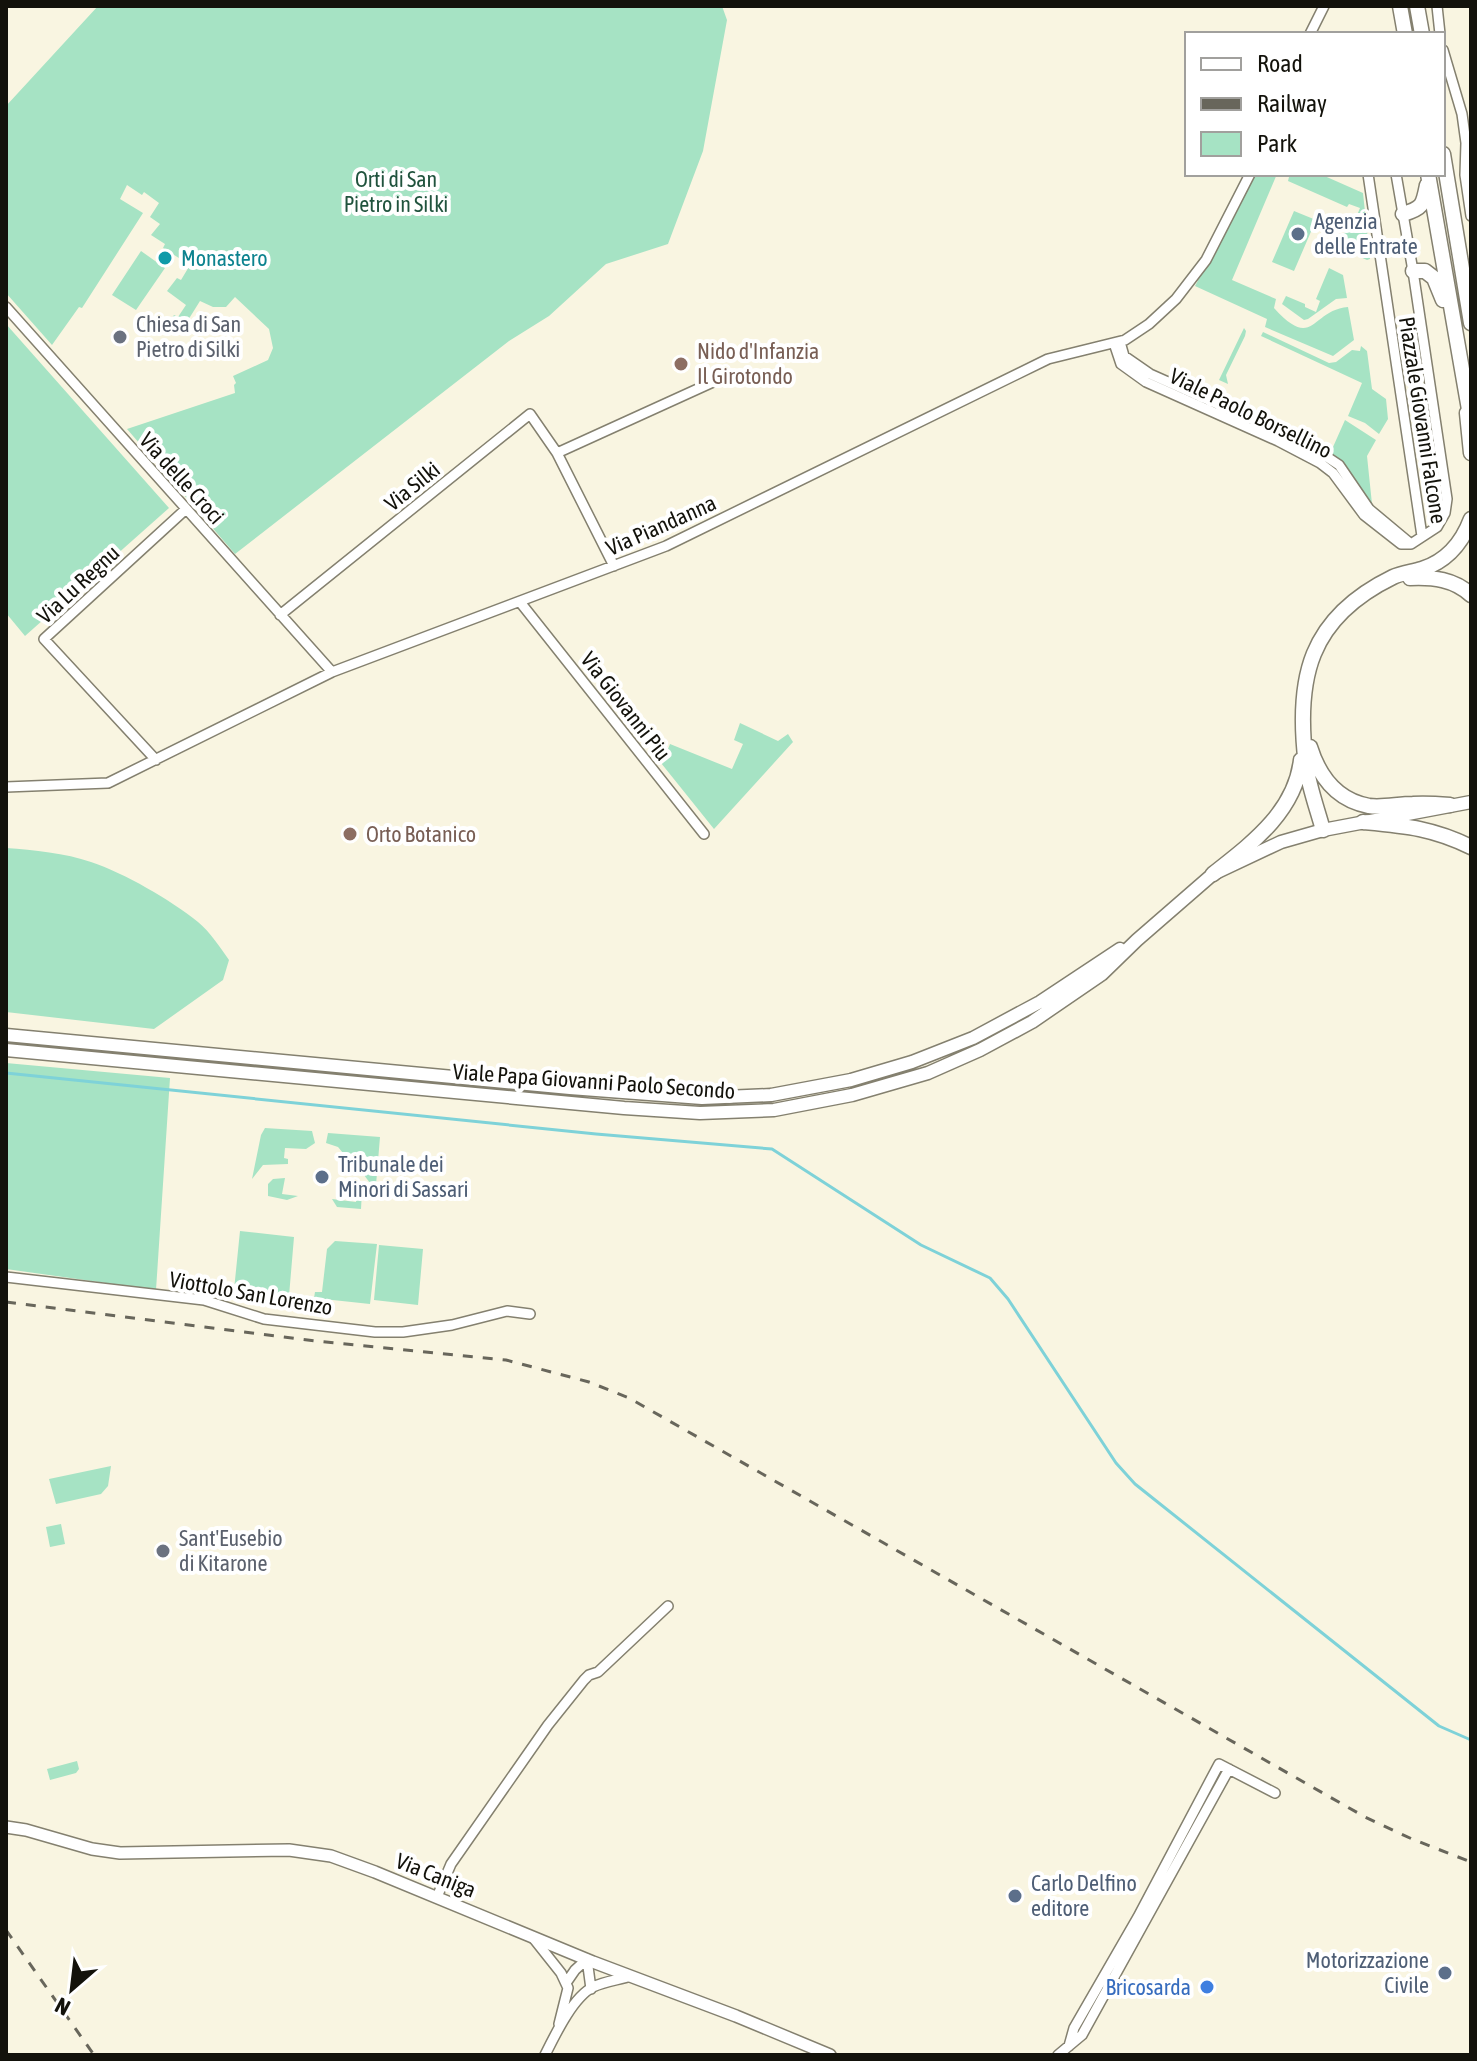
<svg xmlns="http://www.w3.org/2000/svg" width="1477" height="2061" font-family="'Asap Condensed',sans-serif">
<rect width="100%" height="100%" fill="#f9f5e1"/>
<path fill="#a6e3c4" d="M 98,6 L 722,6 L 727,20 L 703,151 L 668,244 L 606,264 L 549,316 L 509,341 L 235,554 L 127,429 L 235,393 L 234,385 L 236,383 L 233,376 L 268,360 L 273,348 L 269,329 L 235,297 L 226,307 L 213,307 L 200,301 L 180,333 L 167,325 L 174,315 L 178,317 L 186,305 L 167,291 L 177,278 L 181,280 L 190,265 L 163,248 L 165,244 L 151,235 L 160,224 L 150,217 L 159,203 L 144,192 L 142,195 L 127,185 L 120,199 L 143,213 L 82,308 L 79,307 L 52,345 L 6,293 L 6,106 Z
M 1255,174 L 1277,174 L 1232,280 L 1276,299 L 1274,308 C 1314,352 1311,310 1348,307 L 1354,340 L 1333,356 L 1265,327 L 1267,319 L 1195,286 Z
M 1283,174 L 1320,174 L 1363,193 L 1370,259 L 1367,260 L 1338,247 L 1351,218 L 1355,220 L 1360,208 L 1349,204 L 1347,207 L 1288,181 L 1289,177 Z
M 1294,211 L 1316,220 L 1294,271 L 1272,262 Z
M 141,251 L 165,268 L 136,310 L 112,295 Z
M 1329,268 L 1343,275 L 1347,298 L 1336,299 L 1308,319 L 1304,320 L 1282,304 L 1286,296 L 1305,304 L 1305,307 L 1316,312 L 1320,301 L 1316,299 Z
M 6,324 L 169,508 L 25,636 L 6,613 Z
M 1244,328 L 1246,331 L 1245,336 L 1226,375 L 1228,384 L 1219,380 Z
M 1263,332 L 1329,363 L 1336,362 L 1352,350 L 1360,351 L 1361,346 L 1367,351 L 1372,389 L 1386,399 L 1388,419 L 1379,434 L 1365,423 L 1348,416 L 1362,383 L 1261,336 Z
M 1232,400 L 1333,447 L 1345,420 L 1376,440 L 1367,456 L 1372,504 L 1342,463 L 1228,406 Z
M 740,723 L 778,741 L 788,734 L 793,742 L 714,829 L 653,753 L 661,747 L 668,749 L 670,744 L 732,769 L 743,744 L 734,740 Z
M 6,848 C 34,850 65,853 91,862 C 124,873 171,900 198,922 C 210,932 220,947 229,960 L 223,980 L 154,1029 L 6,1012 Z
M 6,1063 L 170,1078 L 156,1290 L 6,1269 Z
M 265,1128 L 312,1131 L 315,1143 L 306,1149 L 285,1148 L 284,1158 L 288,1159 L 288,1164 L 263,1165 L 252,1179 L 261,1135 Z
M 328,1133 L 380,1137 L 376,1185 L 373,1187 L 361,1171 L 364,1170 L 366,1155 L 343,1153 L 338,1147 L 326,1143 Z
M 285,1178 L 282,1194 L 298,1196 L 287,1200 L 268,1196 L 268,1184 L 273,1179 Z
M 358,1187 L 362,1191 L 361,1209 L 337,1207 L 332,1199 L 356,1202 Z
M 240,1231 L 294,1237 L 289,1296 L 234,1290 Z
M 335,1241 L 377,1244 L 370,1304 L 314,1298 L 315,1292 L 322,1292 L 327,1249 Z
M 379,1245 L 423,1249 L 418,1305 L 374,1300 Z
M 111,1466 L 108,1486 L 101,1494 L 56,1504 L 49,1479 Z
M 61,1524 L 65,1544 L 50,1547 L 46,1527 Z
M 77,1761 L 79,1769 L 76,1773 L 50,1780 L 47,1769 Z"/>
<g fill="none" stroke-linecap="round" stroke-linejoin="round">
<path stroke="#7ed2d8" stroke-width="3" d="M 6,1073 L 596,1134 L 772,1149 L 921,1245 L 990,1278 L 1008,1299 L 1116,1463 L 1135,1484 L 1439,1726 L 1471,1740"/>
<defs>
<path id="minor" d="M 1437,6 L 1440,34
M 1310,34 L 1324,6
M 1443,50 L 1462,114 L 1466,143 L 1465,175 L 1471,216
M 1368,174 L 1422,536
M 6,307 L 332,672
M 1120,342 L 1124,356 L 1150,374 L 1285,434 L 1324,455 L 1339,465 L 1369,509 L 1411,544
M 1114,343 L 1121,364 L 1146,382 L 1278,441 L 1320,463 L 1333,473 L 1364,515 L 1401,544 L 1411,544 L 1437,527 L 1445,513 L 1447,499 L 1413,271 L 1396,174
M 557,453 L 724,377
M 520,602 L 704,834
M 280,615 L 530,414 L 557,453 L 614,566
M 156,760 L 44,639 L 186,509
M 6,787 L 108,783 L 332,672 L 666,546 L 1048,359 L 1125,340 L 1149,324 L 1176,299 L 1206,260 L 1250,174
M 6,1277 L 204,1300 L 264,1319 L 375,1332 L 403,1332 L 452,1325 L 507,1311 L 530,1314
M 437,1897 L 451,1864 L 548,1725 L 584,1680 L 589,1675 L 598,1672 L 668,1606
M 534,1939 L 561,1973 L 568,1988 L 559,2024
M 587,1959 L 591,1989
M 566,1983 L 575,1970 L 587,1959
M 1069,2046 L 1074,2028 L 1138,1917 L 1219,1764 L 1275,1793
M 545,2055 C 555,2035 573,1997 593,1987 C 605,1981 619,1980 631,1976
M 1058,2055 L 1082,2035 L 1229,1769"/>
<path id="tertiary" d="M 6,1827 L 26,1830 L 92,1849 L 120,1853 L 289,1850 L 331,1856 L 375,1872 L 593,1962 L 736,2016 L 830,2055"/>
<path id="secondary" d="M 6,1035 L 570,1088 L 702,1098 L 771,1095 L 851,1080 L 912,1062 L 973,1038 L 1040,1002 L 1120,949
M 6,1050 L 624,1108 L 700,1113 L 774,1110 L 852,1095 L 928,1073 L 980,1050 L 1032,1022 L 1102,974 L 1137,940 L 1213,874 L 1281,842 L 1323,830 L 1471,802"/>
<path id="trunk" d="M 1400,6 L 1405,34
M 1417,6 L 1422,34
M 1443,154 L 1471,323
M 1428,174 L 1471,421
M 1403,214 C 1423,208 1423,205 1427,185
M 1413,271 L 1425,271 L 1434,278 L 1443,300
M 1467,413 L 1471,453
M 1410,578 C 1433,577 1454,579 1471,595
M 1310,747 C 1319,776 1336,800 1369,806 C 1383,808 1398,804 1413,804 C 1425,803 1438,804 1450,805
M 1363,822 C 1406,826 1432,828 1471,847
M 1323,830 C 1317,808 1309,787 1306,765 C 1295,678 1309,618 1393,577 C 1401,573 1412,572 1422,569 C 1447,561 1462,543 1471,519
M 1213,874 C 1251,844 1295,812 1301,760"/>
</defs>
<use href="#minor" stroke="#84806f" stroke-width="12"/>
<use href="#tertiary" stroke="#84806f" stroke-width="14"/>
<use href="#secondary" stroke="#84806f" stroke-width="15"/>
<use href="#trunk" stroke="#84806f" stroke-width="17"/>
<use href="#minor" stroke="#fff" stroke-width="9"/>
<use href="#tertiary" stroke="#fff" stroke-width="11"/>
<use href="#secondary" stroke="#fff" stroke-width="12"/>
<use href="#trunk" stroke="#fff" stroke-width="14"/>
<path stroke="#68665b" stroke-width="3" stroke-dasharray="10 10" stroke-linecap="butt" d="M 6,1302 L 315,1341 L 506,1360 L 589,1382 L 629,1398 L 1365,1817 L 1412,1839 L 1471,1862
M 6,1930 L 94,2055"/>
</g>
<g fill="#5c6f8a" stroke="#fff" stroke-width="3">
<circle cx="1298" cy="234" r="8"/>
<circle cx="322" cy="1177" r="8"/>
<circle cx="1015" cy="1896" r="8"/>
<circle cx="1445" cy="1973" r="8"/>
</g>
<circle fill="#0f9aa8" stroke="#fff" stroke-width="3" cx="165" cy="258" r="8"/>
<g fill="#6b7280" stroke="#fff" stroke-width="3">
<circle cx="120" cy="337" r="8"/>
<circle cx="163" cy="1551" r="8"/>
</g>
<g fill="#8d6e63" stroke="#fff" stroke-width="3">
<circle cx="681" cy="364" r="8"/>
<circle cx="350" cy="834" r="8"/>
</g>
<circle fill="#3f7fe0" stroke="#fff" stroke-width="3" cx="1207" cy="1987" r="8"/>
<g text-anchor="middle" stroke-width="8" stroke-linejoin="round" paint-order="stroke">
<g font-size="22" fill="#20533d" stroke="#fff">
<text x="396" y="187">Orti di San<tspan x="396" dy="25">Pietro in Silki</tspan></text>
</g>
<g font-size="22" fill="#4e5e75" stroke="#fff" text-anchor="start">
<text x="1314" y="229">Agenzia<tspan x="1314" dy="25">delle Entrate</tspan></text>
<text x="338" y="1172">Tribunale dei<tspan x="338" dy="25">Minori di Sassari</tspan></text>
<text x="1031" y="1891">Carlo Delfino<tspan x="1031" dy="25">editore</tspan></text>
<text x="1429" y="1968" text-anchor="end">Motorizzazione<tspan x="1429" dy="25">Civile</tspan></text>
</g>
<g font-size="22" fill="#0d838f" stroke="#fff" text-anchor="start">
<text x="181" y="266">Monastero</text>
</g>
<g font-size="22" fill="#5b616d" stroke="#fff" text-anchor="start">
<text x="136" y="332">Chiesa di San<tspan x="136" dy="25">Pietro di Silki</tspan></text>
<text x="179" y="1546">Sant'Eusebio<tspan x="179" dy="25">di Kitarone</tspan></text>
</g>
<g font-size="22" fill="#785e54" stroke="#fff" text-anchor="start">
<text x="697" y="359">Nido d'Infanzia<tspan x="697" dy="25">Il Girotondo</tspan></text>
<text x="366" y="842">Orto Botanico</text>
</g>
<g font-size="22" fill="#13120b" stroke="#fff">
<text transform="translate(1251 413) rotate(26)" y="8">Viale Paolo Borsellino</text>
<text transform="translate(1423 420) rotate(81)" y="8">Piazzale Giovanni Falcone</text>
<text transform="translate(182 478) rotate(48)" y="8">Via delle Croci</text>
<text transform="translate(412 486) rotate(-39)" y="8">Via Silki</text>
<text transform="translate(661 525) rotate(-24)" y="8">Via Piandanna</text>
<text transform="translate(78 584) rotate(-43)" y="8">Via Lu Regnu</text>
<text transform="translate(626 706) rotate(52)" y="8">Via Giovanni Piu</text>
<text transform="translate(594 1081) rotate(4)" y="8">Viale Papa Giovanni Paolo Secondo</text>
<text transform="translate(251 1293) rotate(10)" y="8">Viottolo San Lorenzo</text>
<text transform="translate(436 1875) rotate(22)" y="8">Via Caniga</text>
</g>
<g font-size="22" fill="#366cbe" stroke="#fff" text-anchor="end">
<text x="1191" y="1995">Bricosarda</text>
</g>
</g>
<rect width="1477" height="2061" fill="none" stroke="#13120b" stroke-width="16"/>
<rect x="1185" y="32" width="260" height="144" fill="#ffffff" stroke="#a1a09d" stroke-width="2"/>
<rect x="1201" y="58" width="40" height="12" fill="#ffffff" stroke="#a1a09d" stroke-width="2"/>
<text x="1257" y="72" font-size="24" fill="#13120b">Road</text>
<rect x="1201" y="98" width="40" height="12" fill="#68665b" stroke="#a1a09d" stroke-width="2"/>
<text x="1257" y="112" font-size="24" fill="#13120b">Railway</text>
<rect x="1201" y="132" width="40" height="24" fill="#a6e3c4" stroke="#a1a09d" stroke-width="2"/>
<text x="1257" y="152" font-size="24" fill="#13120b">Park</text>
<g transform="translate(72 1989) rotate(208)" stroke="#ffffff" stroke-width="6" paint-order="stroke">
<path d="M0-6L14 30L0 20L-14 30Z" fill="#13120b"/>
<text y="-12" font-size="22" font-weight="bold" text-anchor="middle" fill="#13120b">N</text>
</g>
</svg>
